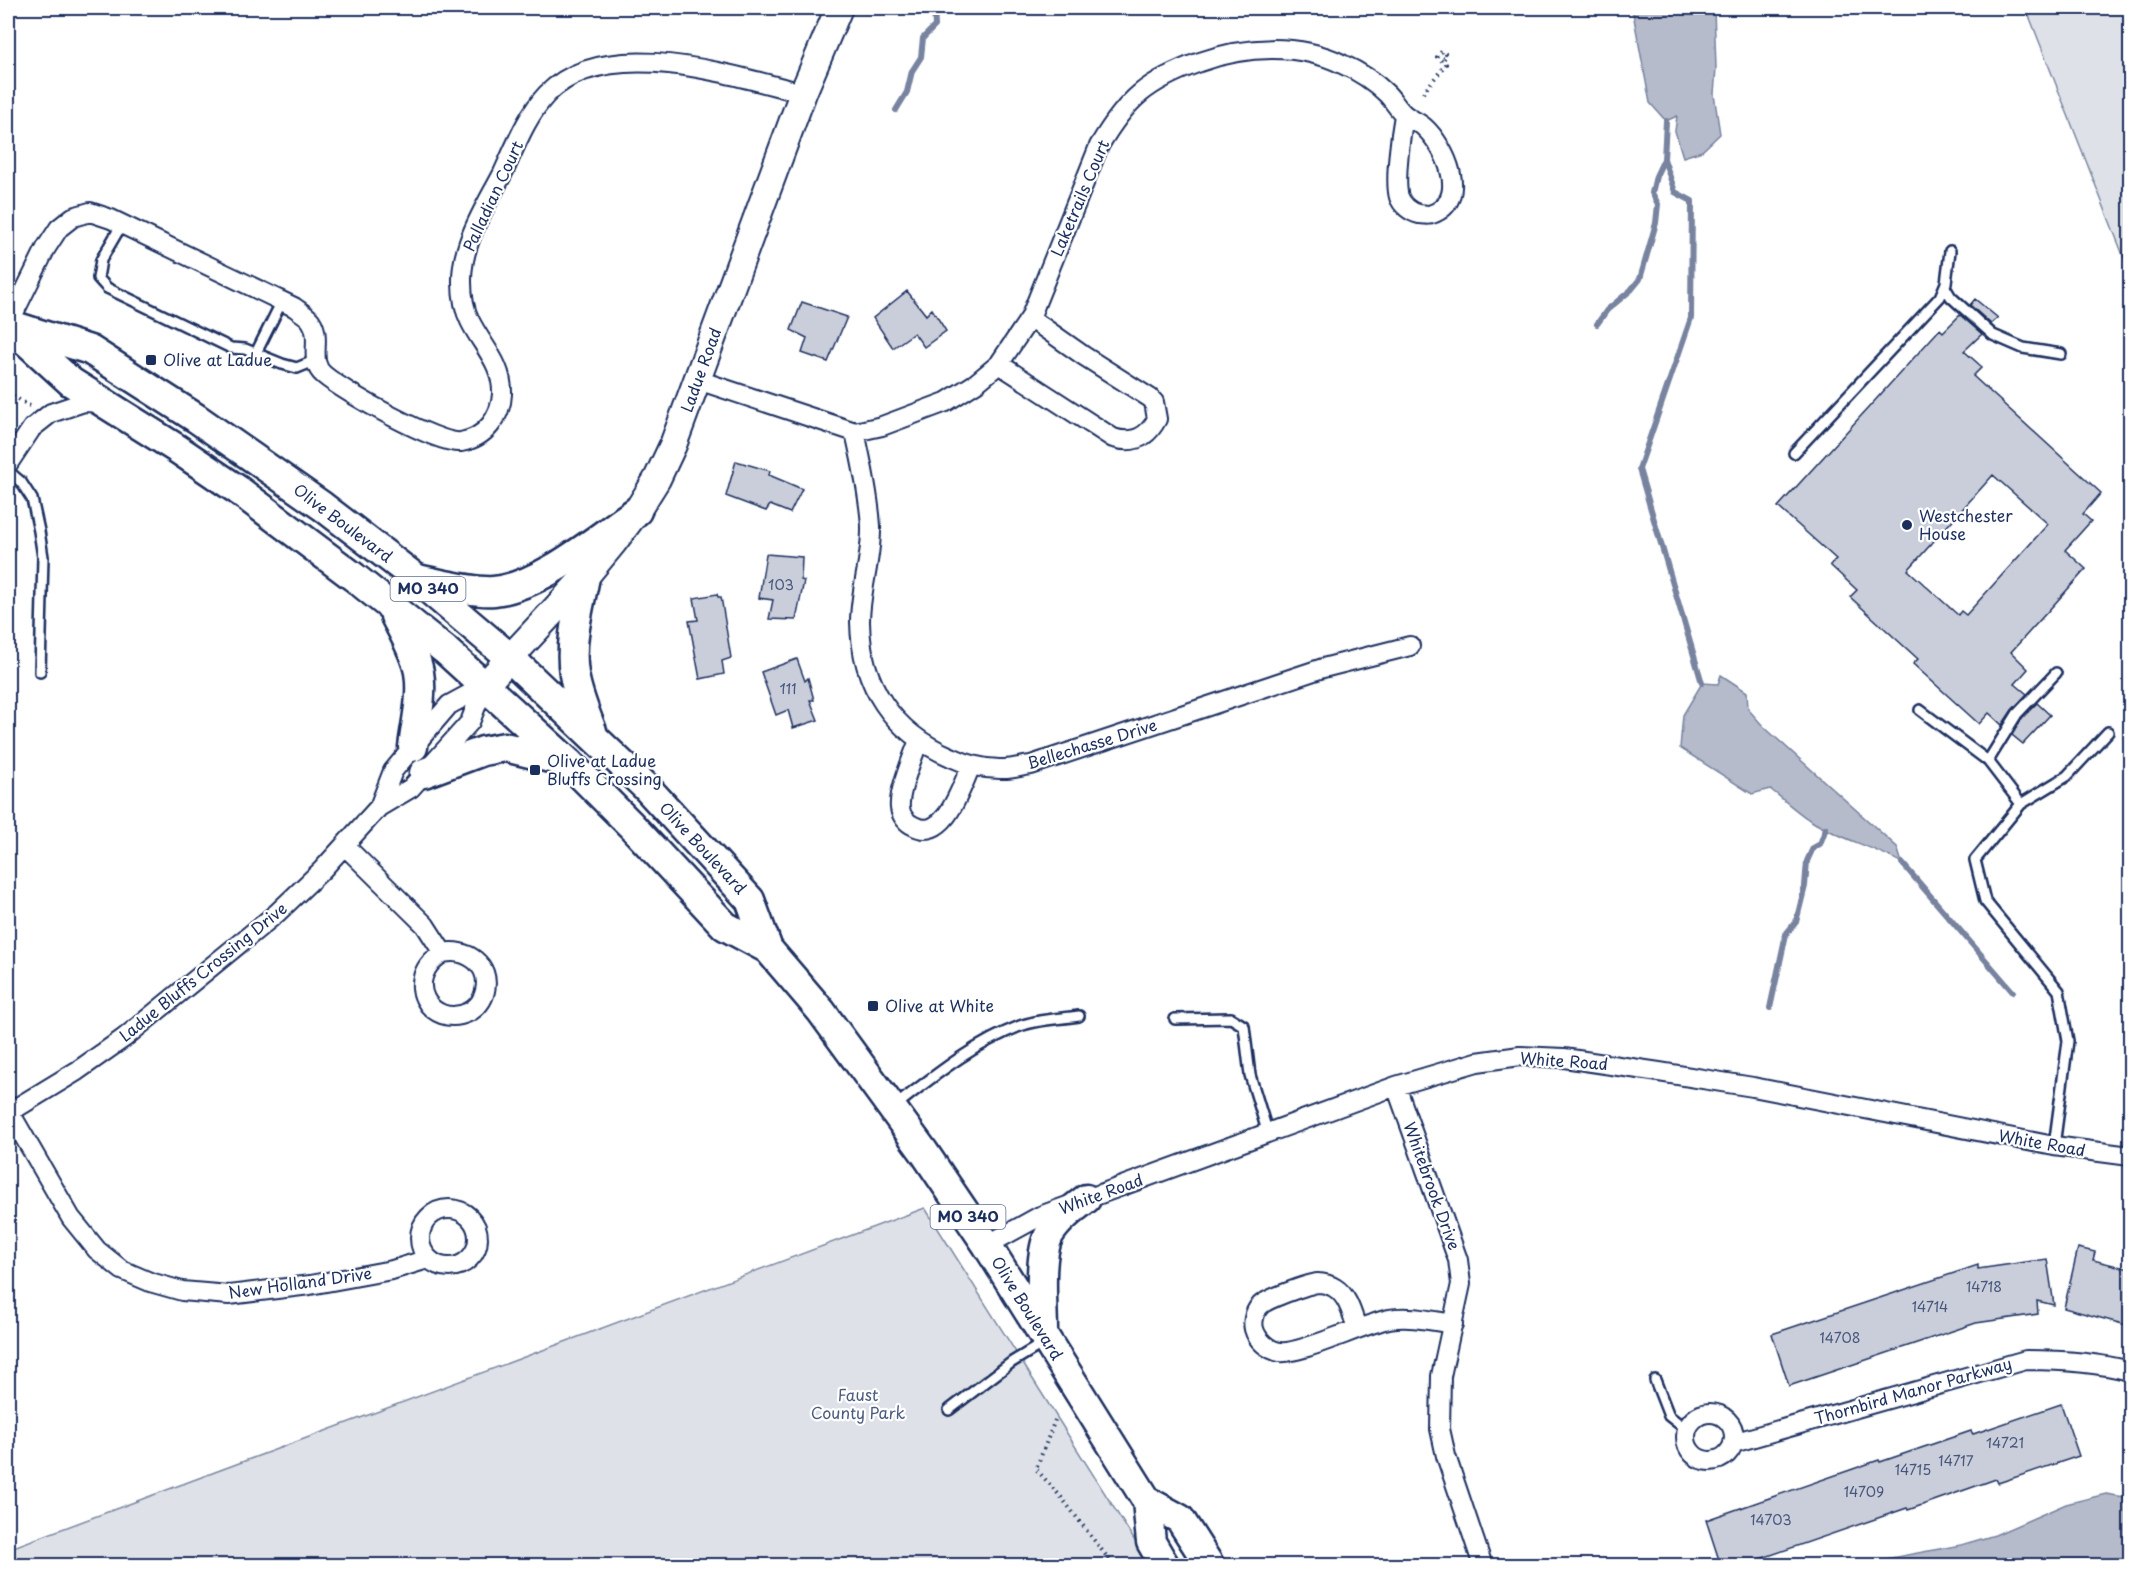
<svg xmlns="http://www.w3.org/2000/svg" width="2138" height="1573" font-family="'Playpen Sans',sans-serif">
<rect width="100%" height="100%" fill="#fff"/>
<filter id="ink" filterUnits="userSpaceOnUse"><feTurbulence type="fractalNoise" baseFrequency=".0167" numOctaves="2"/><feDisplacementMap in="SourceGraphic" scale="12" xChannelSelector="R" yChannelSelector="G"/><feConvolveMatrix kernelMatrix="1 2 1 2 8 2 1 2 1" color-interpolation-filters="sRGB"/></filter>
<g filter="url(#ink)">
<path fill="#dee1e7" stroke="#7c88a2" stroke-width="1.5" d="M 2026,8 L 2130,8 L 2130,273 Z
M 925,1208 L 1150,1565 L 8,1566 L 8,1549 Z"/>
<path fill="#b5bbca" stroke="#77839f" stroke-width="1.5" d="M 1632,8 L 1714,8 L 1716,68 L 1714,94 L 1720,134 L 1702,151 L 1683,157 L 1675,131 L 1677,116 L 1666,121 L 1650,103 Z
M 1721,675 L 1747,692 L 1748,709 L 1763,726 L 1897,847 L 1902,863 C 1872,846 1837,838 1808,819 C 1795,810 1783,799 1770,789 L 1752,794 L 1680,748 L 1683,715 L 1702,683 L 1718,684 Z
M 2106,1494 L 2130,1498 L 2130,1565 L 1853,1565 L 1961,1545 L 1995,1535 L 2066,1504 Z"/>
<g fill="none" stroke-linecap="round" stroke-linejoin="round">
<path stroke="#77839f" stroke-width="6" d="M 896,110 L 907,92 L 912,71 L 921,57 L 923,38 L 935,26 L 934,8
M 1666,121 L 1664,159 L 1675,192 L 1692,201 L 1691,318 L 1639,469 L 1702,683
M 1597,324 L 1607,310 L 1631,290 L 1640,279 L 1656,223 L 1658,204 L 1652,193 L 1656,176 L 1664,159
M 1902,863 L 2013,992
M 1770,1008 L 1786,934 L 1796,922 L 1805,886 L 1807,861 L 1813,848 L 1820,844 L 1826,828"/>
</g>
<path fill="#caceda" stroke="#1b2f5e" stroke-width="1.5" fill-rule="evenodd" d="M 907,291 L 926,315 L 932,309 L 946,331 L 924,347 L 914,333 L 893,348 L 873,318 Z
M 1975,299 L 1998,318 L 1991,324 L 1970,305 Z
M 802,302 L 847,317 L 828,362 L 802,353 L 807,338 L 791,330 Z
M 1960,315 L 1982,334 L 1964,351 L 1982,367 L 1973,376 L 2101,493 L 2083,514 L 2091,521 L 2065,550 L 2086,569 L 2011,652 L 2028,669 L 2015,684 L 2027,694 L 2012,710 L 2002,725 L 1989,713 L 1979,724 L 1913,664 L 1918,659 L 1850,597 L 1857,590 L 1830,565 L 1836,559 L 1778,507 L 1940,329 L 1943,332 ZM 1993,475 L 2048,524 L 1966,615 L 1961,611 L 1958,615 L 1908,570 Z
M 736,461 L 770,471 L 769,475 L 802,489 L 790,513 L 770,505 L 766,511 L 726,496 Z
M 766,554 L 802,557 L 801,580 L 804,581 L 796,620 L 769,619 L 773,600 L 759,598 Z
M 717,594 L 718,597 L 721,597 L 731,658 L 722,661 L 724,674 L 700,679 L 689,621 L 698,620 L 694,598 Z
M 797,659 L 805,681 L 808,678 L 814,700 L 810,700 L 818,720 L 793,728 L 788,710 L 776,715 L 761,672 Z
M 2037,703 L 2050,715 L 2023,744 L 2012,735 L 2022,718 Z
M 2078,1248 L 2095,1252 L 2093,1260 L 2130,1269 L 2130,1326 L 2064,1308 Z
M 2047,1259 L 2054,1305 L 2037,1301 L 2038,1314 L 1976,1323 L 1789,1386 L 1772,1334 L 1978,1265 L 1978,1269 Z
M 2061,1404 L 2079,1456 L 1998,1483 L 1996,1479 L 1908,1510 L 1907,1508 L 1739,1566 L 1721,1566 L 1706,1520 L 1879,1460 L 1880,1462 L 1971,1431 L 1973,1434 Z"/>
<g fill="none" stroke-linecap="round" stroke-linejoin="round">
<defs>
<path id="service" d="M 122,224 L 101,260 L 98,278 L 107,288 L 231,348 L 245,349 L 282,364 L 297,368 L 314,361
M 1945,287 L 1951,297 L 1993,335 L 2023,348 L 2061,354
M 256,353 L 282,301
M 1794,453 L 1940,297 L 1946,283 L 1950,251
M 8,471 L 21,482 L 32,499 L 39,531 L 43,557 L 40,672
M 1920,710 L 1988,761 L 2021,804
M 1988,761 L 2017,714 L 2056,673
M 1175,1019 L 1231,1018 L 1244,1026 L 1250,1075 L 1268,1134
M 895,1106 C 934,1076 973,1044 1020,1026 C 1038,1019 1060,1019 1079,1016
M 2054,1146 L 2068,1041 L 2059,991 L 1985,901 L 1975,860 L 2021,804 L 2067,776 L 2108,732
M 1655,1380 L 1669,1416 L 1687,1430
M 949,1410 L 1012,1362 L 1045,1342"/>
<path id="minor" d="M 8,325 L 46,248 L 59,228 L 73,217 L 90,212 L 111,219 L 294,307 C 299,311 308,316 311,321 C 323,339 307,361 324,375 C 344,392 438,445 461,442 C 485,438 501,417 502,394 C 503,364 482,346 470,321 C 464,309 462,295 462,282 C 461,243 486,206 503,173 C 515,147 527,115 547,94 C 606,33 733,76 803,93
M 999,364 L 1113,438 C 1133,444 1147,438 1157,419 L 1154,402 L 1150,398 L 1084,356 L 1030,318
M 698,380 L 855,432 L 882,426 L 946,402 L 976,383 L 999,364 L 1030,318 L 1099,146 C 1127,98 1148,81 1200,62 C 1245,46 1299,43 1342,64 C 1358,71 1375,82 1387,94 C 1394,101 1398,110 1405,115 C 1411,120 1419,122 1424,127 C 1445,146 1471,200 1432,214 C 1428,216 1423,214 1419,214 C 1410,212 1402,205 1399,197 C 1394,181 1401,132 1404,115
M 855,432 C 862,463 869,495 871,526 C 872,559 860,590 860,622 C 861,685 892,732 951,757 C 968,765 984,770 1004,769 C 1013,769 1022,766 1031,765 L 1323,668 L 1410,646
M 8,464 L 32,428 L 51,413 L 84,402 L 103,403
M 919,740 C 913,757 898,791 900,808 C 901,816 907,823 914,826 C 945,842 961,787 971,766
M 345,846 L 425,925 L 443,953 C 466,948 491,964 485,991 C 483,1000 477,1008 469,1012 C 430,1031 400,978 443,953
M 1396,1086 L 1458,1260 L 1461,1284 L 1441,1376 L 1440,1429 L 1446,1456 L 1483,1566
M 8,1109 L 71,1218 L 97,1250 L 122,1270 L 150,1282 L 182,1291 L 229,1295 L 310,1285 L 392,1270 L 428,1259
M 8,1113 L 77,1071 L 124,1038 L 277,913 L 322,870 L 379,807 L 411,788 L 470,722 L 484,686 L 449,705 L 413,747 L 393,771 L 379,807
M420 1238a29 29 0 1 1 58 0a29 29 0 1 1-58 0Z
M 987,1245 L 1040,1216 L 1396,1086 L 1477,1062 L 1520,1056 L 1564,1058 L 1659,1072 L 1753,1087 L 2054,1146 L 2130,1156
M 1357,1328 C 1352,1314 1348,1296 1335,1288 C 1331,1285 1323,1283 1318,1283 C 1308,1284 1270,1298 1262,1304 C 1255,1309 1252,1321 1254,1329 C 1257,1340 1268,1350 1280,1352 C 1299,1355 1363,1324 1389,1319 C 1409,1315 1433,1321 1453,1324
M1686 1437a24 24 0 1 1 48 0a24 24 0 1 1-48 0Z
M 1733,1443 L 2026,1360 C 2062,1360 2096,1362 2130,1371"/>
<path id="secondary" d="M 484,686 L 585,577 L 613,543 L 637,511 L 657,479 L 673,445 L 803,93 L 839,8"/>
<path id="primary" d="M 8,324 L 90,350 L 196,418 L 322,506 L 417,579 L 510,658 L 646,787 L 750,900 L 768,949 L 821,1011 L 924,1152 L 987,1245 L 1147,1501 L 1151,1542 L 1165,1566
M 15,331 L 71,382 L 176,448 L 238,490 L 354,577 L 445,650 L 568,762 L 631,825 L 725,926 L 768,949
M 585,577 C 579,608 569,642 574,674 C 577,694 585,712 592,731
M 417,579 C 438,583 474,593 494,591 C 542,586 597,538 637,511
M 395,616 C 404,634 415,652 419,672 C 423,696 416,723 413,747
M 424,773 L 483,751 L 505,747 L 566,762
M 1043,1332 C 1043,1307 1038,1256 1049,1235 C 1058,1220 1073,1209 1086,1199
M 1147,1501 L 1180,1519 L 1210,1566"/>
</defs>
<use href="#service" stroke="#1b2f5e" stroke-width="14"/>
<use href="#minor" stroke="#1b2f5e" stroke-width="22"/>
<use href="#secondary" stroke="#1b2f5e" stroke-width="30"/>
<use href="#primary" stroke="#1b2f5e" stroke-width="33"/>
<path stroke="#1b2f5e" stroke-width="4" stroke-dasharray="1.5 4.5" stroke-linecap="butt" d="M 1423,93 L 1446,64 L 1437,57 L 1442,51 L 1447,55 L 1442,61
M 8,393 L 30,406
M 1055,1420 L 1036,1469 L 1061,1497 L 1114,1566"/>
<use href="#service" stroke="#fff" stroke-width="9"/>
<use href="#minor" stroke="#fff" stroke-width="18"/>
<use href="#secondary" stroke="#fff" stroke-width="26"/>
<use href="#primary" stroke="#fff" stroke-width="28"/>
</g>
</g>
<g fill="#1b2f5e" stroke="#fff" stroke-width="2">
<rect x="145" y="354" width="12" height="12" rx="3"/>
<circle cx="1907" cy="525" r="6"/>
<rect x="529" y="764" width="12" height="12" rx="3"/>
<rect x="867" y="1000" width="12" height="12" rx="3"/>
</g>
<g text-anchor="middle" stroke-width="4.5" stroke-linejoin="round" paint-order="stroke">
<g font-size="14" fill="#47577d">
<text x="781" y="590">103</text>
<text x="788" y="694">111</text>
<text x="1984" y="1292">14718</text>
<text x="1930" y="1312">14714</text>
<text x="1840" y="1343">14708</text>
<text x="2005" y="1448">14721</text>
<text x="1956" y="1466">14717</text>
<text x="1913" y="1475">14715</text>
<text x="1864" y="1497">14709</text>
<text x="1771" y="1525">14703</text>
</g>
<g fill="#fff" stroke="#5f6d8e" stroke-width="1.5">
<rect x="390.5" y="577" width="75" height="24" rx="4.5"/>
<rect x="930.5" y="1205" width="75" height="24" rx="4.5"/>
</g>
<g font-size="15" font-weight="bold" fill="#1b2f5e">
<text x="428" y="594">MO 340</text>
<text x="968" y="1222">MO 340</text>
</g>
<g font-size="16" fill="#1b2f5e" stroke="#fff">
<text transform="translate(493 196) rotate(-65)" y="6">Palladian Court</text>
<text transform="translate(1080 198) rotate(-67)" y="6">Laketrails Court</text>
<text transform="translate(701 370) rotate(-70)" y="6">Ladue Road</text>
<text transform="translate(343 523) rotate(37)" y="6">Olive Boulevard</text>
<text transform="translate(1092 744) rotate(-17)" y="6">Bellechasse Drive</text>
<text transform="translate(703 848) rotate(47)" y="6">Olive Boulevard</text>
<text transform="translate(203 972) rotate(-39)" y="6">Ladue Bluffs Crossing Drive</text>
<text transform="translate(1564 1061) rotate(4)" y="6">White Road</text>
<text transform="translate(2042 1143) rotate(10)" y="6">White Road</text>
<text transform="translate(1432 1186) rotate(70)" y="6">Whitebrook Drive</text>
<text transform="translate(1101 1194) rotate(-20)" y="6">White Road</text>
<text transform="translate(300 1283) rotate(-8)" y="6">New Holland Drive</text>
<text transform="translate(1027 1308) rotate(58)" y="6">Olive Boulevard</text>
<text transform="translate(1913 1391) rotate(-16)" y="6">Thornbird Manor Parkway</text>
</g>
<g font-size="16" fill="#1b2f5e" stroke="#fff" text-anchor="start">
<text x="163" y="366">Olive at Ladue</text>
<text x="1919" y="522">Westchester<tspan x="1919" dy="18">House</tspan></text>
<text x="547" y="767">Olive at Ladue<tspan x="547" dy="18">Bluffs Crossing</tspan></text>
<text x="885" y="1012">Olive at White</text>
</g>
<g font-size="16" fill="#4c5c80" stroke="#fff">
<text x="858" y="1401">Faust<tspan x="858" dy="18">County Park</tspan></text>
</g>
</g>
<rect width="2138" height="1573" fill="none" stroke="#fff" stroke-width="30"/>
<rect x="15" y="15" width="2108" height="1543" fill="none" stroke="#1b2f5e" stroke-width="2" filter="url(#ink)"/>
</svg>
